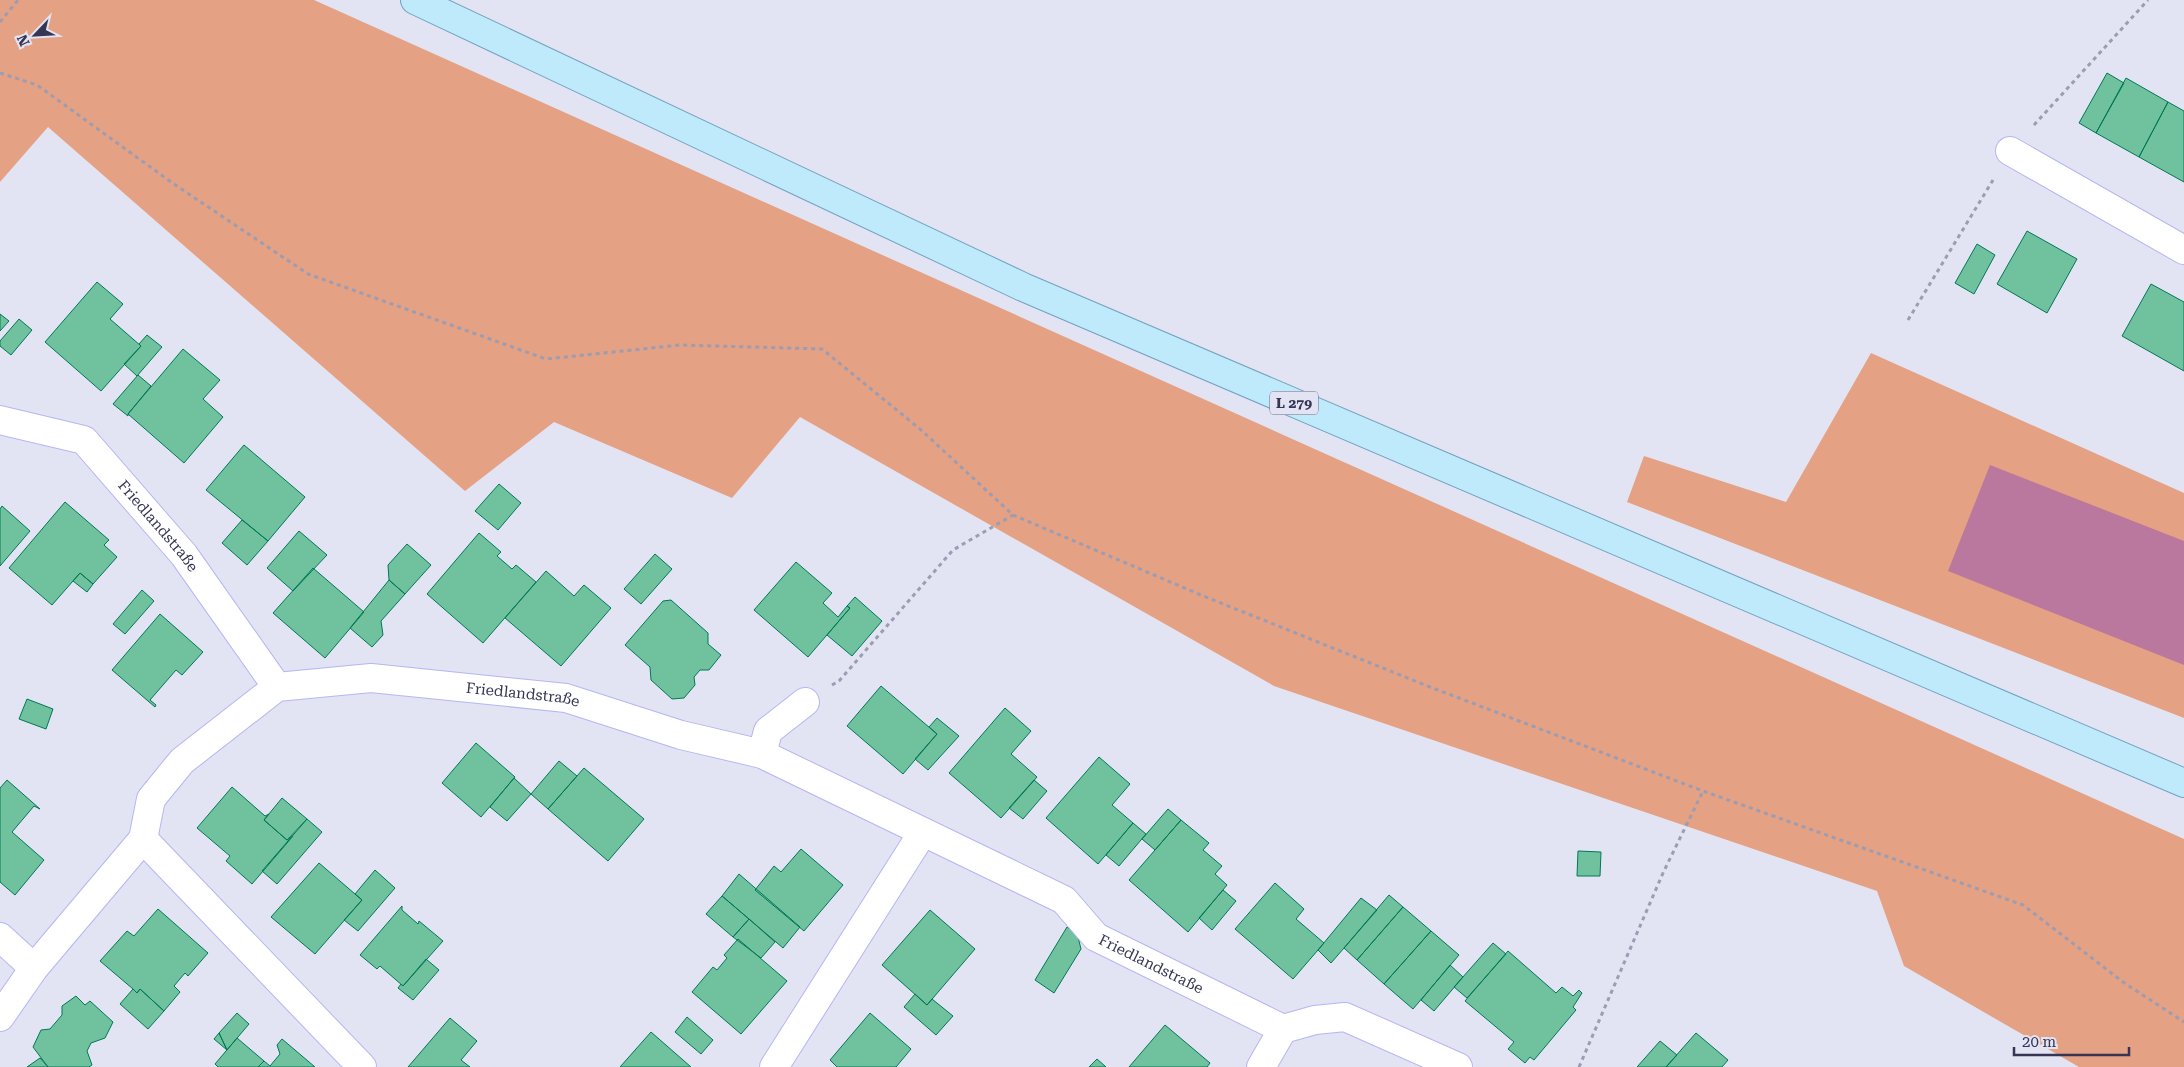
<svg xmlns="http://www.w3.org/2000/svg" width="2184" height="1067" font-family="'Roboto Serif',serif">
<rect width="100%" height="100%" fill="#e2e3f3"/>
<path fill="#e5a183" d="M 0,0 L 314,0 L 2184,839 L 2184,1067 L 2079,1067 L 1904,966 L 1877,891 L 1274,686 L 800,417 L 732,498 L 554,422 L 465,491 L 48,127 L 0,182 Z
M 1871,353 L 2184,493 L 2184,718 L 1627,502 L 1644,456 L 1786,502 Z"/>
<path fill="#ba789e" d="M 1990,465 L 2184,541 L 2184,665 L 1948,571 Z"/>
<path fill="#70c29f" stroke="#007855" d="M 2107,73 L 2124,83 L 2096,133 L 2079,123 Z
M 2126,78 L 2168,102 L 2139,157 L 2096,133 Z
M 2168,102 L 2184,111 L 2184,182 L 2139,157 Z
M 2027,231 L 2077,259 L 2047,313 L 1997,284 Z
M 1977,244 L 1995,255 L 1974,294 L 1955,283 Z
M 97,282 L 123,304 L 110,319 L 141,346 L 101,391 L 45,342 Z
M 2151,284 L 2184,302 L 2184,371 L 2122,336 Z
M 0,314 L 9,321 L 0,331 Z
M 19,319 L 32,330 L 11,355 L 0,346 L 0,341 Z
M 147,335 L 162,347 L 137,376 L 124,364 L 141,346 L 139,344 Z
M 183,349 L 220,380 L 203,399 L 223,417 L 184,463 L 128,414 Z
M 138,375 L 151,386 L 128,414 L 128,416 L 113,404 Z
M 244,445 L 305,497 L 268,541 L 206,490 Z
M 499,484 L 521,503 L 498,530 L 475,511 Z
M 65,502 L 109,540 L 104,545 L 117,557 L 93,584 L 80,573 L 52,605 L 9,568 Z
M 2,506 L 30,531 L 0,566 L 0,509 Z
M 242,520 L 268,541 L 247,565 L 222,543 Z
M 299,531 L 327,555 L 293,591 L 267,568 Z
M 479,533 L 501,552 L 497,556 L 512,569 L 516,565 L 536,582 L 483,643 L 427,594 Z
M 407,544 L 431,565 L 405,594 L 389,580 L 388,565 Z
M 655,554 L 672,569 L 641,604 L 624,589 Z
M 796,562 L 832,593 L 823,603 L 838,617 L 847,606 L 850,608 L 808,657 L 754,610 Z
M 313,568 L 364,612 L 325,658 L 273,613 Z
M 546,571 L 574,596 L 584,585 L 611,608 L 561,666 L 505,618 Z
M 80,573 L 93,584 L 87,592 L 73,581 Z
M 389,580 L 405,594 L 381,621 L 383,635 L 372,647 L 350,628 Z
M 142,590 L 154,601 L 125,634 L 113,624 Z
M 855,597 L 882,621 L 852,656 L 827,635 L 850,608 L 847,606 Z
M 671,600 L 708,633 L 708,644 L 721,655 L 709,670 L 700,670 L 694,677 L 695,685 L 684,698 L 672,699 L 651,680 L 650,667 L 625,645 L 663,601 Z
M 160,614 L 203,652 L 182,675 L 176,670 L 150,700 L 156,705 L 155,707 L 112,670 Z
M 881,686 L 937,734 L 903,774 L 847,726 Z
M 27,699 L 53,709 L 46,729 L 19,719 Z
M 1005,708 L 1031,731 L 1011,754 L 1037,777 L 1001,818 L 949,773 Z
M 937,718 L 959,736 L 928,770 L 915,759 L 937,734 L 929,727 Z
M 476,743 L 515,777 L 481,817 L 442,783 Z
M 1099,757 L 1130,784 L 1112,805 L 1133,823 L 1098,864 L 1046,818 Z
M 559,761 L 577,776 L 548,809 L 531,794 Z
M 584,768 L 644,819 L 608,861 L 548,809 Z
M 514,778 L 531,794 L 507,821 L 490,807 Z
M 7,780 L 40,809 L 34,806 L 12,832 L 44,860 L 15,895 L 0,882 L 0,788 Z
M 1034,780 L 1047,791 L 1023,819 L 1009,808 Z
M 232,787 L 265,816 L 269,814 L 264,820 L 287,840 L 293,836 L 252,884 L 226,861 L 230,856 L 197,828 Z
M 282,798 L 307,819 L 287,840 L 264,820 Z
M 1168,809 L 1181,820 L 1155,850 L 1142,839 Z
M 307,819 L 322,832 L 277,884 L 262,871 Z
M 1181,820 L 1209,843 L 1203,850 L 1222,866 L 1215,874 L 1227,885 L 1188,932 L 1129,880 Z
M 1133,823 L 1146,834 L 1119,866 L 1106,855 Z
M 801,849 L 843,885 L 804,931 L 755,890 L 774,866 L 781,872 Z
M 1578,851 L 1601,852 L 1600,876 L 1577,876 Z
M 319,863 L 362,900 L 315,954 L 271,917 Z
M 375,870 L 395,888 L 358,931 L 344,920 L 362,900 L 355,894 Z
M 739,874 L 800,927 L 783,948 L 722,896 Z
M 1275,883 L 1304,909 L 1296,919 L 1324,943 L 1293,979 L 1235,929 Z
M 1223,890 L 1236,901 L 1212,930 L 1199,918 Z
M 1389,895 L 1403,907 L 1357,960 L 1344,948 Z
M 722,896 L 749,919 L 733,937 L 706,914 Z
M 1361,898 L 1377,910 L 1331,963 L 1318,950 Z
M 402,906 L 402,910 L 418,924 L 419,921 L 443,941 L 403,986 L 380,966 L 377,969 L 360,955 Z
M 1403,907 L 1431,931 L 1384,984 L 1357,960 Z
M 158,909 L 208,953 L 188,976 L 185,973 L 174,986 L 180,992 L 164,1011 L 140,989 L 137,993 L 133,989 L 100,961 L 127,931 L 134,936 Z
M 930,910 L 975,949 L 927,1005 L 882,965 Z
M 749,919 L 775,942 L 761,958 L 733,937 Z
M 1067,927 L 1077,933 L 1081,949 L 1054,993 L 1035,980 Z
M 1431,931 L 1459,955 L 1413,1009 L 1384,984 Z
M 738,939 L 787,981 L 741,1034 L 692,992 L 713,967 L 717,970 L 727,958 L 724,955 Z
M 1493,943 L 1506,954 L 1467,998 L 1454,987 Z
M 1508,951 L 1556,993 L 1562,987 L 1573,996 L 1579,990 L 1582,993 L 1573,1007 L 1576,1010 L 1534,1060 L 1530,1057 L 1525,1063 L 1508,1049 L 1514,1042 L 1465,1001 Z
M 426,959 L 439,970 L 413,1000 L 398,988 L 401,984 L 403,986 Z
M 1450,965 L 1463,977 L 1434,1011 L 1421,1000 Z
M 133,989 L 137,993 L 140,989 L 164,1011 L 148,1029 L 120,1004 Z
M 915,994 L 927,1005 L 932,999 L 953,1016 L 936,1035 L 904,1007 Z
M 76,996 L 85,1005 L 90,1001 L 113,1022 L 105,1038 L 91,1043 L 87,1051 L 92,1065 L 89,1067 L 48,1067 L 33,1047 L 41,1030 L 50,1029 L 62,1015 L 62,1006 Z
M 237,1013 L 249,1024 L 227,1050 L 219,1033 Z
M 870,1013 L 911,1049 L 896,1067 L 837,1067 L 830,1060 Z
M 687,1017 L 713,1040 L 701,1054 L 675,1032 Z
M 450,1018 L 477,1041 L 461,1060 L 470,1067 L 408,1067 Z
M 1165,1025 L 1210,1063 L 1207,1067 L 1129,1067 Z
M 651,1032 L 691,1067 L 620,1067 Z
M 219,1033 L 227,1050 L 214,1039 Z
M 1696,1033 L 1728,1060 L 1722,1067 L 1666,1067 Z
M 237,1038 L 264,1061 L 258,1067 L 218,1067 L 215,1064 Z
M 282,1039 L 315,1067 L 258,1067 L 264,1061 L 270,1066 L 280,1054 L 277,1045 Z
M 1660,1041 L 1677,1055 L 1666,1067 L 1637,1067 Z
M 40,1058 L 48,1067 L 27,1067 Z
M 1097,1059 L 1106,1067 L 1089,1067 Z"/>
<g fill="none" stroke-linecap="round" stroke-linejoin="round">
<defs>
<g id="minor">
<path d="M 2010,151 L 2184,250"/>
<path id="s1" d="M 0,420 L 84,440 L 184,555 L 277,687"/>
<path d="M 762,754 L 768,731 L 805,702"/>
<path d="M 143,839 L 362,1067"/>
<path d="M 0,937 L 34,968"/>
<path id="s2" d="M 0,1017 L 34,968 L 143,839 L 151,799 L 182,761 L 277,687 L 371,678 L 566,698 L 681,735 L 762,754 L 1064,900 L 1096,937 L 1283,1029 L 1315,1020 L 1345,1017 L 1458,1067"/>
<path d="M 774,1067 L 923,832"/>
<path d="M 1261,1067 L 1283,1029"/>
</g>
<path id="primary" d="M 415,0 L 1023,287 L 2184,783"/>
</defs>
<use href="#minor" stroke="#b6b6f3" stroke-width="30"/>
<use href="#primary" stroke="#73a2bf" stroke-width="30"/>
<path stroke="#9c9cb2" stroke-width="3" stroke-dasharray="4 4" stroke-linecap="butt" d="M 0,22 L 18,0
M 0,73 L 37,85 L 171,182 L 308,274 L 546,359 L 680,345 L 822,349 L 920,429 L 1013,515 L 1201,595 L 1430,687 L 1703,791 L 2023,905 L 2123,982 L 2184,1022
M 2034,125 L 2148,0
M 1908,320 L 1993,180
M 832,685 L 839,681 L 953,550 L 1013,515
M 1579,1067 L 1663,873 L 1703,791"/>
<use href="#minor" stroke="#fff" stroke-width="28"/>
<use href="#primary" stroke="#bfeafb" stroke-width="28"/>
</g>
<g text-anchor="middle" stroke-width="4.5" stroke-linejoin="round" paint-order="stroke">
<rect fill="#e2e3f3" stroke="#6a6984" stroke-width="1" x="1270" y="391.5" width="48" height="23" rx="4"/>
<g font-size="14" font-weight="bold" fill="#363554">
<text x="1294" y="408">L 279</text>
</g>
<g font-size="15" fill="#363554" stroke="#e2e3f3">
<text dy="5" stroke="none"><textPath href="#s1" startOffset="200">Friedlandstraße</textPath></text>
<text dy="5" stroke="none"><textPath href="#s2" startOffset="686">Friedlandstraße</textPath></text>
<text dy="5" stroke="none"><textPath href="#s2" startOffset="1379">Friedlandstraße</textPath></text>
</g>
</g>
<g transform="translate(35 35) rotate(245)" stroke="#e2e3f3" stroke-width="4" paint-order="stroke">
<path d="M0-4L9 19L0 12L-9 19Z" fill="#363554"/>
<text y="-8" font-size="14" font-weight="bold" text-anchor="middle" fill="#363554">N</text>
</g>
<path d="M2014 1047v8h115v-8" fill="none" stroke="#363554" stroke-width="2.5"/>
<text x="2022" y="1047" font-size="15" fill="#363554" stroke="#e2e3f3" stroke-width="4" paint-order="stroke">20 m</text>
</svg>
